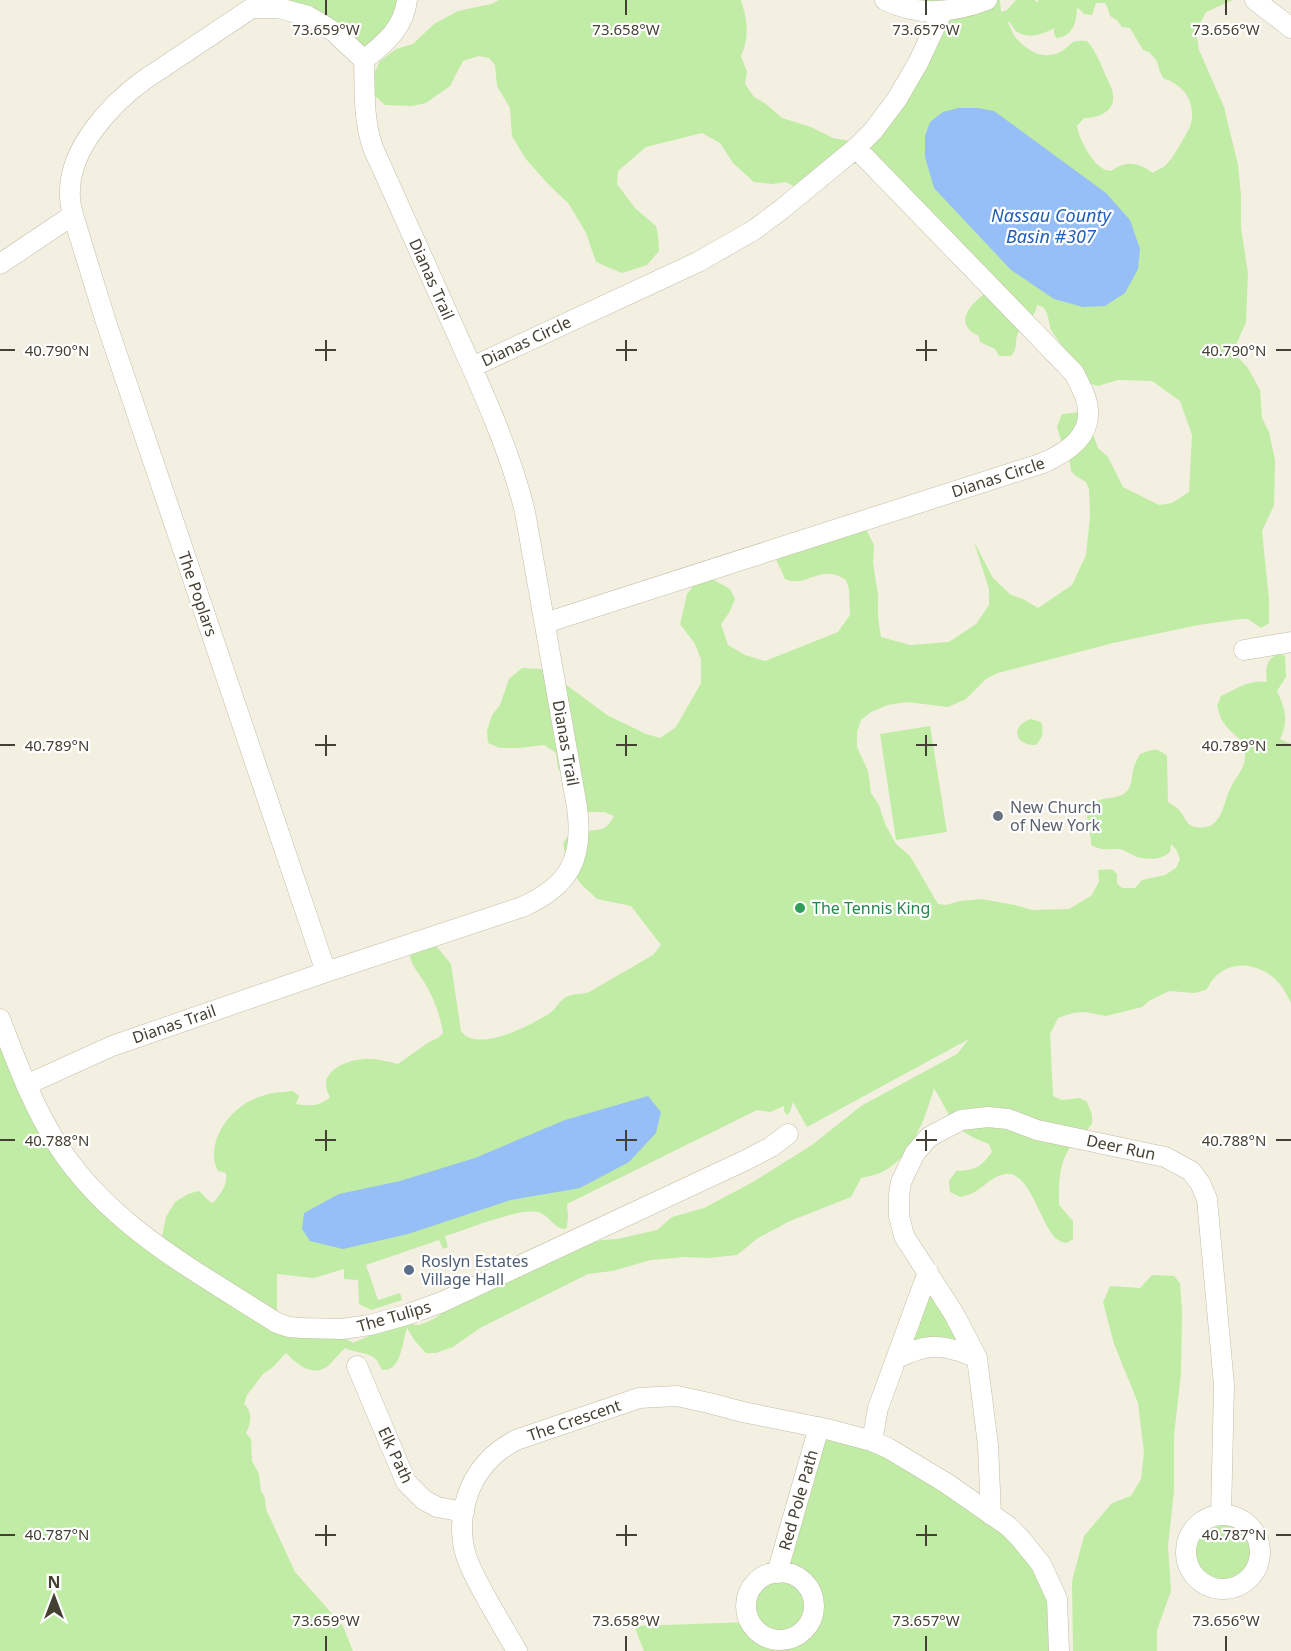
<svg xmlns="http://www.w3.org/2000/svg" width="1291" height="1651" font-family="'Noto Sans',sans-serif">
<rect width="100%" height="100%" fill="#f3f0e1"/>
<path fill="#c0eca5" fill-rule="evenodd" d="M 265,0 L 407,0 L 364,60 Z
M 499,0 L 741,0 C 747,19 750,37 741,56 L 747,72 L 745,84 L 754,97 L 766,104 L 782,118 L 811,127 L 833,138 L 861,143 L 873,131 L 931,19 L 923,1 L 924,0 L 1000,0 L 1001,12 L 1007,10 L 1016,0 L 1035,0 L 1036,2 L 1039,0 L 1233,0 L 1206,12 L 1196,31 L 1199,50 L 1224,107 L 1238,165 L 1241,196 L 1241,228 L 1248,273 L 1246,322 L 1233,352 L 1248,368 L 1260,390 L 1262,418 L 1269,432 L 1275,460 L 1274,505 L 1262,531 L 1269,600 L 1269,623 L 1261,628 L 1248,619 L 1241,619 L 1198,625 L 1113,643 L 998,673 L 986,679 L 966,699 L 948,707 L 907,702 L 888,705 L 871,712 L 861,720 L 857,732 L 857,747 L 868,771 L 871,793 L 879,805 L 885,824 L 896,844 L 910,856 L 938,904 L 946,905 L 960,901 L 981,899 L 1015,905 L 1032,910 L 1069,909 L 1091,896 L 1099,882 L 1098,870 L 1112,869 L 1117,874 L 1117,883 L 1122,888 L 1135,888 L 1142,880 L 1165,875 L 1176,868 L 1180,859 L 1176,849 L 1171,844 L 1170,852 C 1161,860 1149,860 1137,857 C 1131,855 1126,850 1119,849 C 1106,849 1103,851 1091,845 C 1092,833 1083,818 1090,807 C 1099,794 1118,802 1128,790 C 1133,783 1131,775 1134,767 C 1135,763 1138,758 1140,754 C 1152,750 1156,746 1167,756 L 1168,802 C 1172,805 1177,807 1180,811 C 1185,817 1186,825 1195,827 C 1223,832 1222,804 1231,787 C 1237,775 1246,768 1245,753 C 1243,736 1231,735 1224,723 C 1220,719 1219,711 1217,706 L 1221,696 C 1236,689 1250,679 1267,682 C 1265,669 1266,659 1279,653 L 1285,656 L 1286,677 L 1277,691 C 1285,708 1289,721 1280,739 L 1291,744 L 1291,1003 C 1287,996 1284,988 1278,982 C 1261,964 1233,958 1214,978 C 1211,981 1209,986 1206,990 L 1194,993 L 1169,991 L 1149,1001 L 1142,1007 L 1106,1016 L 1085,1012 L 1073,1013 L 1058,1018 L 1050,1034 L 1053,1096 L 1062,1100 L 1080,1098 L 1087,1102 L 1092,1115 L 1092,1124 C 1086,1132 1079,1138 1072,1145 C 1058,1162 1059,1185 1059,1205 L 1073,1221 L 1073,1239 L 1067,1243 C 1064,1242 1061,1242 1058,1240 C 1040,1227 1031,1170 1005,1174 C 992,1176 984,1187 973,1193 C 969,1195 964,1196 960,1197 L 950,1192 L 949,1181 L 956,1171 C 976,1170 980,1168 992,1152 L 989,1144 C 951,1130 953,1120 934,1088 C 926,1116 912,1157 884,1171 C 878,1175 868,1176 861,1178 L 851,1197 L 790,1221 L 758,1238 L 737,1255 L 709,1258 L 685,1257 L 651,1260 L 612,1271 L 588,1274 L 480,1328 L 453,1347 L 436,1353 L 426,1353 L 415,1341 L 407,1328 C 402,1341 402,1372 382,1370 C 380,1367 379,1363 377,1361 C 372,1352 354,1353 345,1348 C 339,1354 334,1360 328,1366 C 312,1378 297,1364 286,1353 L 272,1368 L 263,1374 L 247,1395 L 244,1404 C 253,1412 251,1423 246,1433 L 251,1439 L 252,1461 L 259,1474 L 261,1491 L 265,1498 L 266,1509 L 295,1572 L 343,1626 L 353,1651 L 0,1651 L 0,1019 L 60,1147 L 165,1247 L 162,1236 L 166,1217 L 175,1202 L 188,1194 L 198,1191 C 205,1194 206,1201 213,1203 C 220,1195 228,1185 226,1173 L 218,1171 C 216,1166 214,1162 214,1157 C 213,1129 237,1102 265,1095 C 274,1092 284,1092 293,1091 L 299,1096 L 296,1104 C 309,1106 320,1107 330,1097 C 315,1073 345,1060 365,1059 C 376,1058 388,1062 398,1064 L 429,1042 L 438,1038 L 443,1033 C 440,1014 433,996 423,980 C 417,971 412,966 410,956 C 419,948 425,946 437,947 L 451,964 L 461,1031 C 463,1033 465,1036 468,1037 C 489,1047 531,1025 550,1013 C 556,1009 559,1001 566,997 C 577,992 587,996 596,988 L 653,955 L 661,945 L 631,906 L 597,899 L 581,884 L 567,864 L 563,843 L 571,833 C 576,832 581,831 586,831 C 602,829 605,832 614,816 L 604,812 L 587,812 L 558,768 L 556,753 L 544,745 L 520,748 L 500,748 L 488,743 L 487,731 L 492,715 L 500,705 L 509,679 L 522,668 L 541,669 L 572,689 L 607,715 L 646,734 L 660,738 L 676,727 L 701,683 L 701,659 L 695,644 L 680,624 L 687,594 L 697,581 L 710,578 L 730,589 L 735,599 L 729,613 L 721,624 L 728,645 L 745,655 L 765,661 L 838,632 L 850,615 L 849,589 L 846,580 C 820,562 807,589 785,579 L 775,557 L 866,529 L 874,545 L 873,563 L 878,595 L 878,618 L 881,637 L 910,645 L 949,642 L 976,624 L 989,605 L 989,589 L 974,542 L 993,578 L 1011,595 L 1023,599 L 1038,608 L 1072,585 L 1086,555 L 1090,516 L 1089,489 L 1086,482 L 1076,476 L 1071,471 L 1070,463 L 1063,447 L 1057,427 L 1062,414 L 1080,412 L 1091,429 L 1098,448 L 1108,457 L 1123,487 L 1159,505 L 1172,503 L 1189,492 L 1192,435 L 1180,401 L 1152,381 L 1118,380 L 1098,386 L 1069,378 L 1062,360 L 1060,343 L 1051,330 L 1047,313 L 1043,307 L 1037,305 C 1036,318 1023,321 1018,333 C 1014,342 1019,347 1011,356 L 999,356 L 995,349 L 980,342 L 979,336 C 951,323 972,303 988,291 L 882,171 L 883,160 L 858,163 L 849,166 L 839,172 L 827,186 L 809,193 L 785,182 L 772,184 L 754,182 L 733,163 L 720,143 L 702,133 L 646,147 L 618,171 L 617,184 L 635,208 L 656,226 L 658,235 L 659,251 L 647,265 L 622,273 L 596,262 L 586,233 L 569,204 L 549,185 L 525,158 L 512,136 L 510,108 L 497,86 L 495,65 L 489,58 L 479,56 L 463,61 L 450,86 L 426,103 L 412,106 L 385,105 L 373,94 L 372,78 L 380,61 L 396,49 L 413,44 L 434,24 L 458,11 L 491,4 ZM 1096,3 L 1105,3 L 1108,9 L 1110,16 L 1117,20 L 1122,27 L 1130,28 L 1143,50 L 1149,52 L 1157,61 L 1159,69 L 1163,78 C 1181,84 1193,97 1192,117 C 1192,125 1186,135 1181,143 C 1177,150 1171,160 1165,166 C 1161,169 1156,170 1153,173 C 1138,162 1126,160 1111,171 C 1108,170 1104,170 1102,168 C 1091,161 1079,139 1077,126 L 1084,118 C 1097,118 1115,112 1113,96 C 1113,89 1108,81 1105,74 C 1100,62 1096,51 1087,41 C 1069,40 1074,43 1062,51 C 1045,61 1028,52 1016,38 C 1012,33 1010,26 1007,21 C 1012,23 1012,27 1016,31 C 1027,40 1044,34 1054,28 L 1054,33 L 1056,38 C 1073,37 1077,21 1077,7 L 1084,14 L 1092,15 ZM 969,1039 L 957,1054 L 861,1106 L 812,1145 L 753,1182 L 704,1208 L 672,1217 L 657,1230 L 617,1239 L 602,1240 L 585,1245 L 453,1305 L 434,1319 L 419,1325 L 406,1324 L 376,1330 L 371,1335 L 353,1343 L 340,1335 L 277,1323 L 277,1274 L 314,1278 L 344,1269 L 344,1279 L 358,1280 L 359,1304 L 371,1310 L 402,1300 L 400,1293 L 378,1300 L 366,1265 L 439,1240 L 443,1249 L 448,1247 L 445,1236 C 465,1230 518,1208 537,1212 C 549,1214 552,1227 564,1229 L 567,1228 L 568,1216 L 567,1204 L 757,1110 L 770,1112 L 784,1106 L 784,1111 L 787,1115 L 790,1112 L 793,1102 L 807,1127 Z
M 1031,719 L 1041,722 C 1044,731 1043,738 1036,745 C 1015,746 1009,726 1031,719 Z
M 930,726 L 947,832 L 896,840 L 880,734 Z
M 928,1272 L 977,1358 L 908,1352 Z
M 1152,1275 L 1174,1276 L 1180,1283 L 1182,1312 L 1181,1374 L 1174,1435 L 1174,1491 L 1168,1546 L 1171,1591 L 1157,1630 L 1157,1651 L 1073,1651 L 1072,1581 L 1084,1536 L 1112,1503 L 1131,1496 L 1141,1479 L 1144,1453 L 1138,1403 L 1114,1344 L 1103,1302 L 1110,1286 L 1140,1288 Z
M 819,1427 L 911,1462 L 1041,1564 L 1059,1651 L 644,1651 L 634,1626 L 751,1622 C 740,1597 753,1580 777,1573 Z
M1186 1552a37 37 0 1 1 74 0a37 37 0 1 1-74 0Z"/>
<path fill="#96bef7" d="M 958,108 L 978,108 L 994,111 L 1106,193 L 1130,220 L 1140,249 L 1138,269 L 1125,293 L 1105,306 L 1083,307 L 1054,299 L 1011,270 L 934,188 L 925,157 L 925,136 L 930,122 L 943,112 Z
M 648,1096 L 661,1112 L 656,1133 L 629,1162 L 580,1188 L 511,1200 L 408,1234 L 343,1249 L 310,1241 L 302,1229 L 304,1213 L 339,1194 L 400,1181 L 475,1158 L 565,1120 Z"/>
<g fill="none" stroke-linecap="round" stroke-linejoin="round">
<defs>
<path id="minor" d="M 885,0 C 918,17 953,13 987,0
M 1255,0 L 1291,28
M 364,60 C 385,43 404,28 407,0
M 0,264 L 73,215
M 472,367 L 698,262 L 754,230 L 782,209 L 856,148 L 873,131 L 897,99 L 918,63 L 942,12
M 545,623 L 1043,463 C 1068,452 1094,435 1087,403 C 1085,393 1079,383 1074,373 L 856,148
M 1244,650 L 1291,642
M 0,1019 C 17,1063 33,1107 59,1147 C 112,1228 198,1272 277,1323 L 289,1327 L 302,1328 L 342,1329 L 370,1325 L 406,1315 L 442,1302 L 746,1160 L 771,1147 L 788,1134
M 26,1085 L 112,1046 L 326,972 L 522,907 C 570,886 584,858 577,807 L 525,512 C 510,450 482,390 456,332 C 429,271 401,210 373,148 C 363,119 365,91 364,60 L 333,31 L 308,16 L 279,8 L 252,8 L 144,80 C 111,104 70,148 70,191 C 69,199 71,207 73,215 L 105,319 L 326,972
M 896,1359 C 928,1342 944,1344 977,1358
M 357,1366 L 406,1482 L 424,1500 L 437,1507 L 464,1512
M 872,1441 L 878,1408 L 928,1272
M1186 1552a37 37 0 1 1 74 0a37 37 0 1 1-74 0Z
M 991,1515 L 988,1445 L 977,1358 L 954,1314 L 904,1236 L 899,1216 L 899,1195 L 901,1182 L 915,1153 L 929,1137 L 961,1120 L 988,1117 L 1008,1119 L 1037,1130 L 1165,1157 L 1191,1171 L 1200,1183 L 1207,1199 L 1224,1385 L 1221,1515
M746 1606a34 34 0 1 1 68 0a34 34 0 1 1-68 0Z
M 777,1573 L 819,1427
M 517,1651 C 501,1623 483,1595 470,1566 C 454,1531 463,1486 490,1459 C 497,1451 507,1445 516,1440 L 639,1398 L 677,1396 L 709,1403 L 743,1412 L 827,1429 L 872,1441 L 888,1448 L 946,1483 L 1008,1526 L 1020,1538 L 1041,1564 L 1057,1599 L 1059,1651"/>
</defs>
<use href="#minor" stroke="#c1bda6" stroke-width="21"/>
<use href="#minor" stroke="#fff" stroke-width="20"/>
</g>
<path fill="none" stroke="#444032" stroke-width="2" d="M 326,0 L 326,15M 626,0 L 626,15M 926,0 L 926,15M 1226,0 L 1226,15M 326,340 L 326,361M 626,340 L 626,361M 926,340 L 926,361M 0,350 L 15,350M 315,350 L 336,350M 616,350 L 637,350M 916,350 L 937,350M 1276,350 L 1291,350M 326,735 L 326,756M 626,735 L 626,756M 926,735 L 926,756M 0,745 L 15,745M 315,745 L 336,745M 616,745 L 637,745M 916,745 L 937,745M 1276,745 L 1291,745M 326,1130 L 326,1151M 626,1130 L 626,1151M 926,1130 L 926,1151M 0,1140 L 15,1140M 315,1140 L 336,1140M 616,1140 L 637,1140M 916,1140 L 937,1140M 1276,1140 L 1291,1140M 326,1525 L 326,1546M 626,1525 L 626,1546M 926,1525 L 926,1546M 0,1535 L 15,1535M 315,1535 L 336,1535M 616,1535 L 637,1535M 916,1535 L 937,1535M 1276,1535 L 1291,1535M 326,1636 L 326,1651M 626,1636 L 626,1651M 926,1636 L 926,1651M 1226,1636 L 1226,1651"/>
<circle fill="#6b7280" stroke="#fff" stroke-width="2" cx="998" cy="816" r="6"/>
<circle fill="#2e9e5b" stroke="#fff" stroke-width="2" cx="800" cy="908" r="6"/>
<circle fill="#5c6f8a" stroke="#fff" stroke-width="2" cx="409" cy="1270" r="6"/>
<g text-anchor="middle" stroke-width="4.5" stroke-linejoin="round" paint-order="stroke">
<g font-size="16" fill="#444032" stroke="#fff">
<text transform="translate(432 279) rotate(66)" y="6">Dianas Trail</text>
<text transform="translate(526 341) rotate(-25)" y="6">Dianas Circle</text>
<text transform="translate(998 477) rotate(-18)" y="6">Dianas Circle</text>
<text transform="translate(198 594) rotate(71)" y="6">The Poplars</text>
<text transform="translate(566 743) rotate(80)" y="6">Dianas Trail</text>
<text transform="translate(174 1024) rotate(-19)" y="6">Dianas Trail</text>
<text transform="translate(1121 1147) rotate(12)" y="6">Deer Run</text>
<text transform="translate(394 1316) rotate(-16)" y="6">The Tulips</text>
<text transform="translate(574 1420) rotate(-19)" y="6">The Crescent</text>
<text transform="translate(396 1455) rotate(65)" y="6">Elk Path</text>
<text transform="translate(798 1500) rotate(-74)" y="6">Red Pole Path</text>
</g>
<g font-size="16" fill="#5b616d" stroke="#fff" text-anchor="start">
<text x="1010" y="813">New Church<tspan x="1010" dy="18">of New York</tspan></text>
</g>
<g font-size="16" fill="#27864d" stroke="#fff" text-anchor="start">
<text x="812" y="914">The Tennis King</text>
</g>
<g font-size="16" fill="#4e5e75" stroke="#fff" text-anchor="start">
<text x="421" y="1267">Roslyn Estates<tspan x="421" dy="18">Village Hall</tspan></text>
</g>
<g font-size="18" font-style="italic" fill="#225fb9" stroke="#fff">
<text x="1051" y="222">Nassau County<tspan x="1051" dy="21">Basin #307</tspan></text>
</g>
</g>
<g font-size="15" text-anchor="middle" fill="#444032" stroke="#fff" stroke-width="4.5" stroke-linejoin="round" paint-order="stroke">
<text x="326" y="35">73.659°W</text>
<text x="626" y="35">73.658°W</text>
<text x="926" y="35">73.657°W</text>
<text x="1226" y="35">73.656°W</text>
<text x="57" y="356">40.790°N</text>
<text x="1234" y="356">40.790°N</text>
<text x="57" y="751">40.789°N</text>
<text x="1234" y="751">40.789°N</text>
<text x="57" y="1146">40.788°N</text>
<text x="1234" y="1146">40.788°N</text>
<text x="57" y="1540">40.787°N</text>
<text x="1234" y="1540">40.787°N</text>
<text x="326" y="1626">73.659°W</text>
<text x="626" y="1626">73.658°W</text>
<text x="926" y="1626">73.657°W</text>
<text x="1226" y="1626">73.656°W</text>
</g>
<g transform="translate(54 1597)" stroke="#ffffff" stroke-width="4.5" paint-order="stroke">
<path d="M0-4.5L10 22L0 15L-10 22Z" fill="#444032"/>
<text y="-9" font-size="16" font-weight="bold" text-anchor="middle" fill="#444032">N</text>
</g>
</svg>
